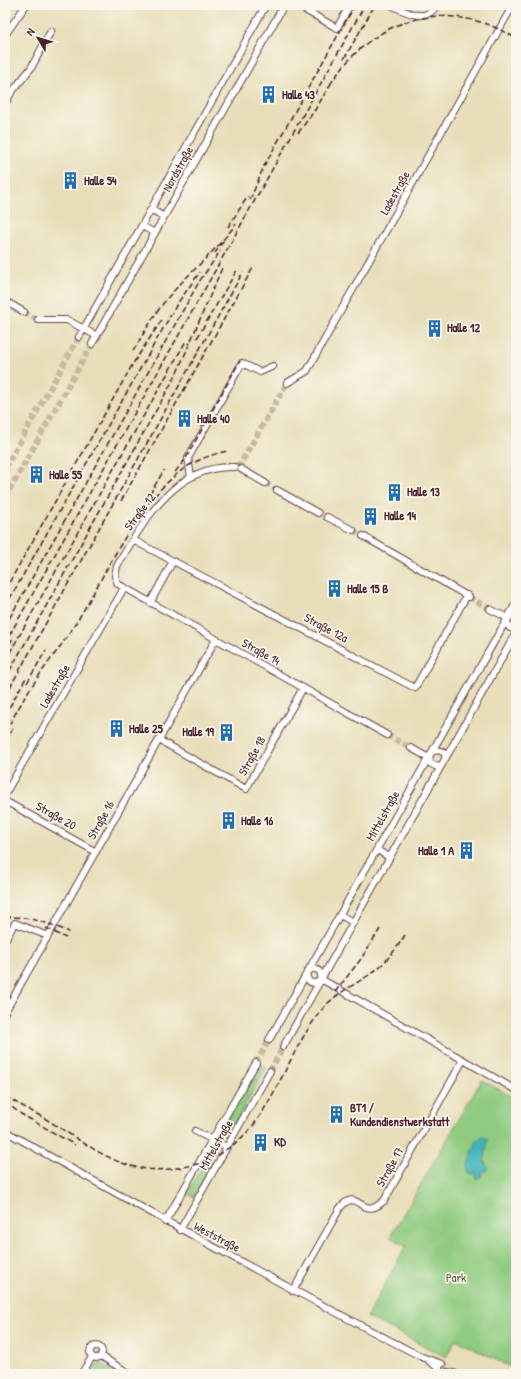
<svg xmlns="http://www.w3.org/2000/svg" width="521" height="1379" font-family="'Patrick Hand',sans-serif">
<rect width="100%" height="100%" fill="#fbf7ec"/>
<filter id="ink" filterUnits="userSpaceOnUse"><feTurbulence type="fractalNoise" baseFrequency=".025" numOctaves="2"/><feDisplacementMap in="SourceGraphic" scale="8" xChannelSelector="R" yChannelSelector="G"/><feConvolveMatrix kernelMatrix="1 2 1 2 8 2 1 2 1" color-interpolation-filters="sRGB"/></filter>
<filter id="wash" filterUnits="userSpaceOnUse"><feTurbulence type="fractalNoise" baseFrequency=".012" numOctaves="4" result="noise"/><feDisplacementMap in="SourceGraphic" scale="16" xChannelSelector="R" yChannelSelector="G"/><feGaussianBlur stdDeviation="0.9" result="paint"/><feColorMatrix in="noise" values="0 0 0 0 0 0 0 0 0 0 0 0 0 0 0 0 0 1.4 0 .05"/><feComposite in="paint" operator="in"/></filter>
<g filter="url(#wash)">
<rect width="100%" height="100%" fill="#e8deb9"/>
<path fill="#8fcb80" stroke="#6c7556" d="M 259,1064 L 266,1068 L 228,1136 L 225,1137 L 221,1132 Z
M 482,1080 L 516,1099 L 516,1370 L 456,1339 L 446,1357 L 367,1317 L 406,1246 L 390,1237 Z
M 215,1159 L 194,1197 L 187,1193 L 203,1165 Z"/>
<path fill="#73af6e" stroke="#5e674c" d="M 100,1362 L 113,1370 L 117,1374 L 85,1374 Z"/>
<path fill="#43b4bb" stroke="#466a73" d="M 482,1136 L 488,1139 L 484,1162 L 488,1167 L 487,1171 L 482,1172 L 482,1176 L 476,1179 L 475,1173 L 469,1173 L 467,1166 L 477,1141 Z"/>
</g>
<g filter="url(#ink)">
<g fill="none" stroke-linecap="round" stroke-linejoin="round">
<path stroke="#c8b89d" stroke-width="6" stroke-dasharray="6 3" stroke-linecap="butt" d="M 24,312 L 38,320
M 5,468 L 79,337
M 238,468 L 287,383
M 265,483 L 277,490
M 5,498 L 92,344
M 353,530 L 363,536
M 469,597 L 490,609
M 387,735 L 411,748
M 256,1063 L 269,1040
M 270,1071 L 283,1047
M 442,1364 L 450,1369"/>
<defs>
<path id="minor" d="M 296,5 L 337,28 L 350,5
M 391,5 C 406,12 426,24 437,5
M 5,35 L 26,5
M 5,104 L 11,93 L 31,68 L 51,31
M 151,209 L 164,217
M 142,226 L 155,233
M 5,301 L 24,312
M 38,320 L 67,320 L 97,336
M 79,337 L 266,5
M 92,344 L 284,5
M 287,383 L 307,371 L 513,5
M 235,467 C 175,464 144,521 117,566 L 115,576 L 118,584 L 387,735
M 241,469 L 265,483
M 191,477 L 188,458 L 242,363 L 260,372 L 273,366
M 277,490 L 318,513
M 327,517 L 353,530
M 363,536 L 469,597
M 133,540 L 415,688 L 467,595
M 150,603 L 173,561
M 490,609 L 508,618
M 516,614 L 512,614 L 506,622 L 510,628 L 516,629
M 159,740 L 246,789 L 303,688
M 411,748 L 429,758 L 431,764 L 435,766 L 441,765
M 433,751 C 438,750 441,750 445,754 L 445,758
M 5,794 L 124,588
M 5,801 L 96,852
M 377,850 L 389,857
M 340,915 L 353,922
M 5,940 L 15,923 L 48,936
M307 976a7 7 0 1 1 14 0a7 7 0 1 1-14 0Z
M 321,979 L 516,1090
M 5,1012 L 216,639
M 269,1040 L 516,603
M 283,1047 L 516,633
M 5,1131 C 143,1209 281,1285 422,1357 L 442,1364
M 195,1131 L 227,1147
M 165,1222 L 256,1063
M 180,1230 L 270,1071
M 293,1291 L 340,1208 C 355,1189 360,1212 375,1207 C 378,1206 381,1203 384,1201 L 463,1060
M90 1352a6 6 0 1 1 12 0a6 6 0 1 1-12 0Z
M 101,1356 L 130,1374
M 430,1362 L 439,1368
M 448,1372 L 456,1374
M 81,1374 L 92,1357"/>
</defs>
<use href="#minor" stroke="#623c40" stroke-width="8"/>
<use href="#minor" stroke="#fff" stroke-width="6"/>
<path stroke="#4a1f2b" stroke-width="1.5" stroke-dasharray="6 3" stroke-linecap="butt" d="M 344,59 L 375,5
M 330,85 C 362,34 415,4 476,21 C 490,24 503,31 516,38
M 298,133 L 315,110 L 333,80
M 250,200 L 264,166 L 355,5
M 228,227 L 248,196
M 215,253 L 224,240
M 197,338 L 237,270
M 133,351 C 145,332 155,312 171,294 C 193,269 215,252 236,224
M 175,472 L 185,460 L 240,361
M 121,501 L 254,266
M 145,502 L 164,470
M 5,590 L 134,362 L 163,318
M 5,607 L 177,304 L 200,272
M 5,626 L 199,282 L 221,250
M 5,643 L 365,5
M 5,652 L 13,638
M 5,661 L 186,341
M 5,679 L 176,375 L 222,268
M 27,683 L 46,650
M 5,696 L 243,272
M 5,715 L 27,676
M 5,732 C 15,715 24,697 36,680 C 48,662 63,644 74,626 C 107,574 136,500 188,466 C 200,459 213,454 227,451
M 5,741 L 13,728
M 5,917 C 28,916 49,923 69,932
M 46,928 L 66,938
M 335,992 L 361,959 L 380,929
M 5,1096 C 23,1107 42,1116 60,1128 C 95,1150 126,1174 170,1169 C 182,1167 194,1166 205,1161 C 224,1153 242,1140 255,1123 C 279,1089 293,1049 317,1016 C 332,995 348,989 369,975 C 384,965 395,951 405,935
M 5,1102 L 21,1114 L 75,1145"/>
</g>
</g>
<defs>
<symbol id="building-bare" viewBox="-9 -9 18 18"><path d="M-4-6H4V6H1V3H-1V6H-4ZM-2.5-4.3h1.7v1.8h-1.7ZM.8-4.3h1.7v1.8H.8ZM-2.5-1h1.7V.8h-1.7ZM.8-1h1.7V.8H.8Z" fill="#1f6fb2" stroke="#fbf7ec" stroke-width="2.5" paint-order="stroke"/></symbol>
</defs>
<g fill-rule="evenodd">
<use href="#building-bare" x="256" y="82" width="25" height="25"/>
<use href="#building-bare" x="58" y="168" width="25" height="25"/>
<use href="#building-bare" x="422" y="316" width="25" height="25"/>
<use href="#building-bare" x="172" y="406" width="25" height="25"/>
<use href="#building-bare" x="24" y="462" width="25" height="25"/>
<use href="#building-bare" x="382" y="480" width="25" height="25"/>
<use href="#building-bare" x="358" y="504" width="25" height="25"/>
<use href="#building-bare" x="322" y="576" width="25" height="25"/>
<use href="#building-bare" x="104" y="716" width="25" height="25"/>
<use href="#building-bare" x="214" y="720" width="25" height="25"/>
<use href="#building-bare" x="216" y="808" width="25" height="25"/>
<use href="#building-bare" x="454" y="838" width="25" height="25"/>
<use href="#building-bare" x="324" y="1102" width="25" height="25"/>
<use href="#building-bare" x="248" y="1130" width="25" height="25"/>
</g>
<g text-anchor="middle" stroke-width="3.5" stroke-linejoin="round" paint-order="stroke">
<g font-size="12" font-weight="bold" fill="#4a1f2b" stroke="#fbf7ec" text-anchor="start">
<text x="282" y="99">Halle 43</text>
<text x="84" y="185">Halle 54</text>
<text x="447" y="332">Halle 12</text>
<text x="197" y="423">Halle 40</text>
<text x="49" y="479">Halle 55</text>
<text x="407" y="496">Halle 13</text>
<text x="384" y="520">Halle 14</text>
<text x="347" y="593">Halle 15 B</text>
<text x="129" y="733">Halle 25</text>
<text x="214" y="736" text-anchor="end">Halle 19</text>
<text x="241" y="825">Halle 16</text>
<text x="454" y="855" text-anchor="end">Halle 1 A</text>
<text x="350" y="1112">BT1 /<tspan x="350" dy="14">Kundendienstwerkstatt</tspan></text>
<text x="274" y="1146">KD</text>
</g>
<g font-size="12" fill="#4a1f2b" stroke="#fbf7ec">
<text transform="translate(178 169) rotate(-61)" y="4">Nordstraße</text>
<text transform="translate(395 193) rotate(-61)" y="4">Ladestraße</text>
<text transform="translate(140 512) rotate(-53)" y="4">Straße 12</text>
<text transform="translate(326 628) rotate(28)" y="4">Straße 12a</text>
<text transform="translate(261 652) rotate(29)" y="4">Straße 14</text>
<text transform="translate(55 686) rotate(-60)" y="4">Ladestraße</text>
<text transform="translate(252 756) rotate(-61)" y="4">Straße 18</text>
<text transform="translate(56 816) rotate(29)" y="4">Straße 20</text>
<text transform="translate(383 816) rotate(-61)" y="4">Mittelstraße</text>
<text transform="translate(101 820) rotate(-61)" y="4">Straße 16</text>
<text transform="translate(216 1145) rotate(-60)" y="4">Mittelstraße</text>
<text transform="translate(390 1167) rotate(-61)" y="4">Straße 17</text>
<text transform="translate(217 1237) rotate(28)" y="4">Weststraße</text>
</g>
<g font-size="12" fill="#5f5344" stroke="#fbf7ec">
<text x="456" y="1282">Park</text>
</g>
</g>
<rect width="521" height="1379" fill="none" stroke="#fbf7ec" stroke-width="20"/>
<g transform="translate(38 38) rotate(308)" stroke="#fbf7ec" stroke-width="3" paint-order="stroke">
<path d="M0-3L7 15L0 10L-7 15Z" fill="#4a1f2b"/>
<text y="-6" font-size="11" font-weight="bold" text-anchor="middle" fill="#4a1f2b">N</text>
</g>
</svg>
